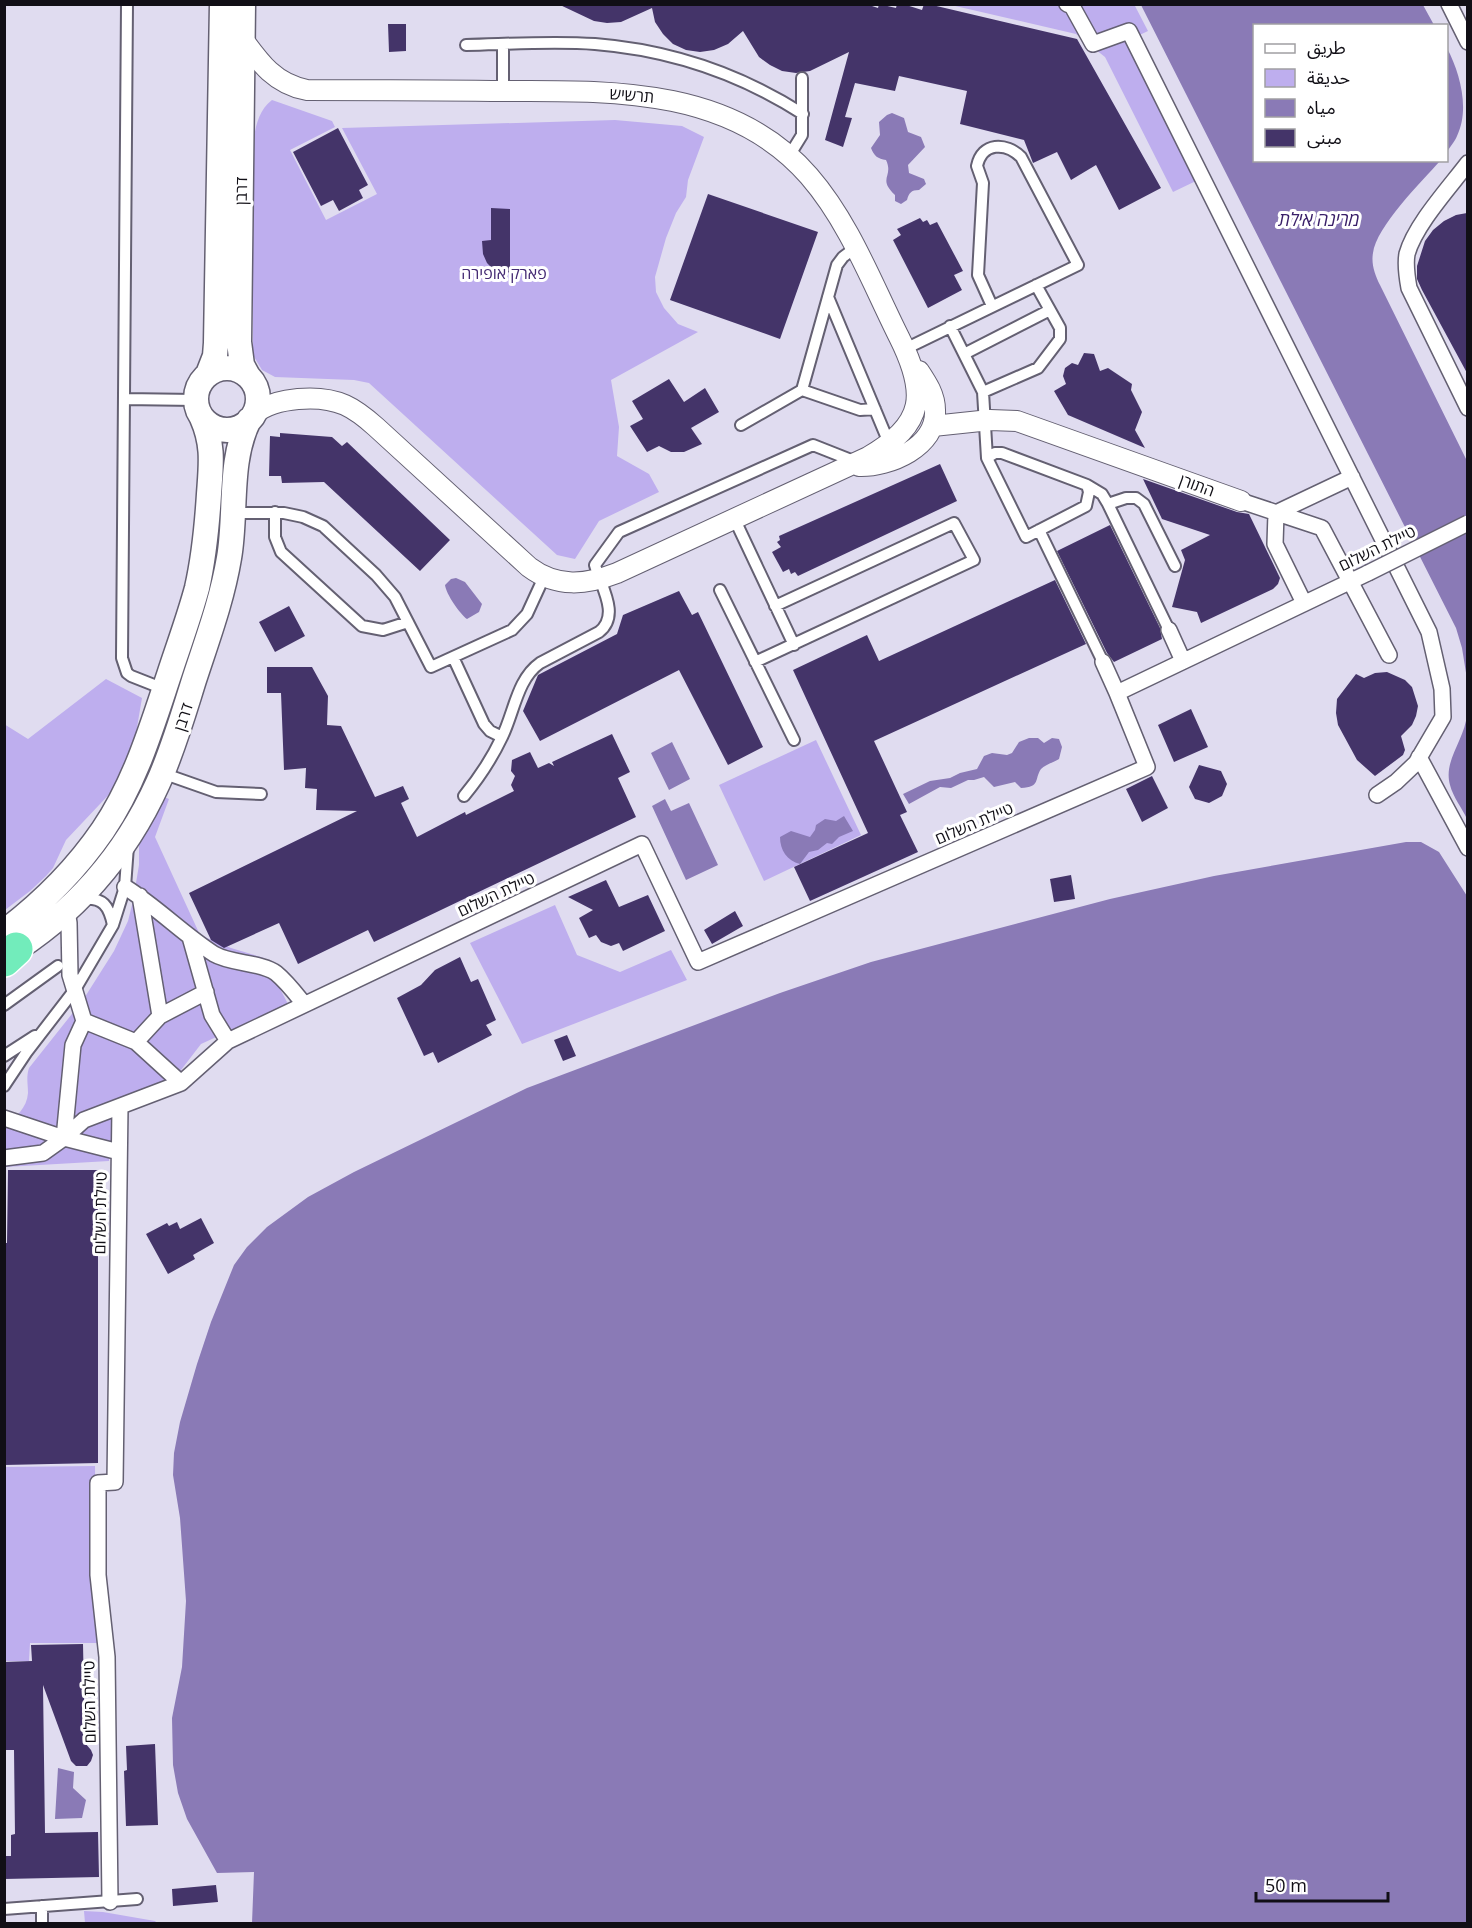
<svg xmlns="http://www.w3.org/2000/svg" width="1472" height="1928" font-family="'Open Sans','Noto Sans Arabic',Heebo,sans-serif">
<rect width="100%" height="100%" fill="#e0dcf0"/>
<path fill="#beaeee" d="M 1129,4 L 1135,6 L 1148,31 L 1125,42 L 1198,180 L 1173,192 L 1105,57 L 1076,34 L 951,5 Z
M 272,100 L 332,121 L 335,127 L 290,150 L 326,220 L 377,194 L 342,128 L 615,120 L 682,126 L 704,137 L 688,180 L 686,197 L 676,213 L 666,238 L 655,277 L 656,292 L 664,308 L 678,324 L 698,332 L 611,380 L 619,427 L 617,456 L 649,474 L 659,492 L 599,521 L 575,559 L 557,555 L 369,383 L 354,380 L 275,377 L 262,370 L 253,355 L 253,142 C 256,126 258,111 272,100 Z
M 106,679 L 142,698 L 135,739 L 117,786 L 66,840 L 53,868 L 46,876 L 30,891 L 5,910 L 4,724 L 28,739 Z
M 816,740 L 861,835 L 764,881 L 719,785 Z
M 162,796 L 169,799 L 155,837 L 200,935 L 231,948 L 264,958 L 288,1004 L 201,1044 L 171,1083 L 115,1099 L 109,1161 L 5,1167 L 5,1125 C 16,1117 27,1108 28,1093 C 28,1084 26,1077 29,1068 L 83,1000 L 114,951 L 128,921 L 133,901 L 139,865 L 139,844 L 142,832 Z
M 555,905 L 577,955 L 620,972 L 671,950 L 687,980 L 522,1044 L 470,943 Z
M 95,1466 L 97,1643 L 30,1643 L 29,1661 L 5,1661 L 4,1467 Z
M 84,1911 L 103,1912 L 155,1921 L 157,1923 L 85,1923 Z"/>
<path fill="#8a7ab6" d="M 1141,5 L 1423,5 L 1434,25 L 1254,26 L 1254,160 L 1440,161 C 1422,181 1376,227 1373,253 C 1371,264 1375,275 1380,285 L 1467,461 L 1467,679 L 1462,648 L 1456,628 Z
M 1447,48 C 1460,73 1470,109 1457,136 C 1455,141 1450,147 1447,152 Z
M 892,113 L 904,118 L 908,132 L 921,137 L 925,147 L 908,165 L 909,173 L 924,179 L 926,184 L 919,190 C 911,190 909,193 907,200 L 901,204 L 895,201 L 895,195 C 877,178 894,177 886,160 C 878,159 874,156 871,148 L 880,135 L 879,122 L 887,115 Z
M 456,578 L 465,582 L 482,604 L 479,612 L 467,619 C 460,614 446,594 445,585 L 451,579 Z
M 1467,714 L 1468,819 L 1467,819 C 1462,808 1453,797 1450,785 C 1443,760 1465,740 1467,714 Z
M 1029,738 L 1038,738 L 1044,743 L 1052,738 L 1059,739 L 1062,747 L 1059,759 C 1054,762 1045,765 1041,769 C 1034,779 1041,787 1021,788 L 1015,782 L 994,787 L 984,777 L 974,780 L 968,780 L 951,788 L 940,787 L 909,804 L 903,794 L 930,781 L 950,778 L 960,773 L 977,769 L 984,756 L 992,753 L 1007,755 L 1012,753 L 1019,742 Z
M 672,742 L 690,779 L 669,790 L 651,753 Z
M 665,799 L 671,811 L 689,803 L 718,865 L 686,880 L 652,806 Z
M 844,816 L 853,831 L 839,837 L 832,844 L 827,843 L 818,850 L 809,852 L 800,864 C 787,861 780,850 780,837 L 791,831 L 810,837 L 815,830 L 816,825 L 825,819 L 836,821 Z
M 1406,842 L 1421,842 L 1439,852 L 1467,896 L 1467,1923 L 252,1923 L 254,1872 L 217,1873 L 187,1819 L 178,1793 L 173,1765 L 172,1718 L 182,1667 L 186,1601 L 180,1518 L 173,1475 L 174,1453 L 180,1422 L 197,1364 L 211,1322 L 234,1265 L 247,1247 L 267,1227 L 308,1197 L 354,1172 L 527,1088 L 780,993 L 871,962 L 1110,899 L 1214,876 Z
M 58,1768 L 74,1772 L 73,1788 L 86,1800 L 82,1818 L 55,1819 Z"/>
<path fill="#443469" d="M 558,4 L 866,4 L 878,8 L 879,4 L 896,8 L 897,4 L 903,4 L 922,10 L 924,4 L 928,4 L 1077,39 L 1161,188 L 1119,210 L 1096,165 L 1071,180 L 1057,152 L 1033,163 L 1024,140 L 960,124 L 967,91 L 899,76 L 895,91 L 855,83 L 845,117 L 852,118 L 843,147 L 825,140 L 849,52 L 810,71 L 796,73 L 782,71 L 770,65 L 759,57 L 743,31 L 728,44 L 714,50 L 700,52 L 686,50 L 673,44 L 663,34 L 655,22 L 652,8 L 621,22 L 607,23 L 594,21 Z
M 388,24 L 406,24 L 406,51 L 389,52 Z
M 338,128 L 368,185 L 359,190 L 363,198 L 339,211 L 333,200 L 321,206 L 293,152 Z
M 708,194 L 818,232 L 780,339 L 670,300 Z
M 491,208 L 510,209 L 510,273 L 493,269 L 487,263 L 483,254 L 482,241 L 491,240 Z
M 1467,213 L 1467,373 L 1422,290 L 1417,279 L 1417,266 L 1425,241 L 1433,230 L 1444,221 L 1456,215 Z
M 920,218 L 923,222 L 927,220 L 930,225 L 937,222 L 963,271 L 954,275 L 962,290 L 928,308 L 893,240 L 901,235 L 897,229 Z
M 1084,353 L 1094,354 L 1100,371 L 1108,368 L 1132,384 L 1131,390 L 1142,412 L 1135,430 L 1145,448 L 1068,415 L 1054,391 L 1066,384 L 1063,376 L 1065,368 L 1072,363 L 1078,365 Z
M 669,379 L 684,402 L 705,388 L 719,412 L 691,428 L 702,444 L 684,452 L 671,452 L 659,446 L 647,452 L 630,426 L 643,419 L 632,401 Z
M 280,433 L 332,437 L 342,446 L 347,442 L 450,540 L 420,571 L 324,482 L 282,483 L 281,476 L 269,476 L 270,436 L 280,437 Z
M 940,464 L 957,501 L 798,576 L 795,572 L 791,574 L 789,569 L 783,572 L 772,552 L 781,547 L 777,542 L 780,540 L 779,536 Z
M 1143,479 L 1237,512 L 1249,514 L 1280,578 L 1278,584 L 1273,589 L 1201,623 L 1197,612 L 1172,607 L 1185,560 L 1181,550 L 1210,535 L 1162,519 Z
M 1110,525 L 1160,628 L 1162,639 L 1114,662 L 1107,653 L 1057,551 Z
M 1055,580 L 1086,644 L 874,741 L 907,812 L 900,815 L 918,852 L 810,901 L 794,867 L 868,833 L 793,670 L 867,635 L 879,661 Z
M 679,591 L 692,615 L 698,612 L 763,747 L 728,765 L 679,670 L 540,741 L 523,711 L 538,675 L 617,634 L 623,615 Z
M 289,606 L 305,636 L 275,652 L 259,622 Z
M 267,667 L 312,667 L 328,696 L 327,725 L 341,726 L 375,797 L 403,786 L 409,799 L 401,803 L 417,837 L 465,812 L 466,815 L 514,791 L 511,785 L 515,776 L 511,771 L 512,760 L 530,752 L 538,768 L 549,763 L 554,766 L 552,762 L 612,734 L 630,772 L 618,778 L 636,817 L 374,942 L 368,930 L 298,964 L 279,923 L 224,948 L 211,940 L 189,893 L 357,811 L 316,810 L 317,789 L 305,788 L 306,768 L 284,770 L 281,693 L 267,693 Z
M 1387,672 L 1405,680 L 1412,687 L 1418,706 L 1416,716 L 1412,725 L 1401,736 L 1405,750 L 1403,755 L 1375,776 L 1357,760 L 1338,725 L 1336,713 L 1337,699 L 1356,674 L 1364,678 L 1375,673 Z
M 1191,709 L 1208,747 L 1174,762 L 1158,725 Z
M 1199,765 L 1221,771 L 1227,784 L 1222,796 L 1209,803 L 1195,799 L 1189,787 Z
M 1152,776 L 1168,808 L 1142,822 L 1126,789 Z
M 1071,875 L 1075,899 L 1054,902 L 1050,879 Z
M 606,880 L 619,907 L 648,895 L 665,931 L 623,951 L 619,943 L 611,946 L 601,942 L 596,935 L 589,938 L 579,918 L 593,910 L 568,897 Z
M 735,911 L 743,926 L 712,944 L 704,930 Z
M 460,957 L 471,982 L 478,979 L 496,1020 L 486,1025 L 492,1035 L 438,1063 L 433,1052 L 424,1056 L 397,998 L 421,985 L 435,970 Z
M 567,1035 L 576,1056 L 563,1061 L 554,1040 Z
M 8,1170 L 98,1170 L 98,1463 L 4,1465 L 4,1243 L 7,1243 Z
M 201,1218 L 214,1243 L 193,1255 L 195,1259 L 168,1274 L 146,1234 L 167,1223 L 169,1226 L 177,1222 L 180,1229 Z
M 83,1644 L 85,1743 L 91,1750 L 93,1755 L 91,1761 L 87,1766 L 76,1766 L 71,1761 L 43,1685 L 45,1833 L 98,1832 L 99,1877 L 4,1879 L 4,1856 L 11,1856 L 11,1835 L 15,1834 L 14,1750 L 4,1750 L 4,1662 L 32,1661 L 31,1645 Z
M 155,1744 L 158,1825 L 126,1826 L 124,1771 L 127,1770 L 126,1746 Z
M 216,1885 L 218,1902 L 173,1906 L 172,1889 Z"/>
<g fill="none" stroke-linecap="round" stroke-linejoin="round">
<defs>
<path id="service" d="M 127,4 L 122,658 L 127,673 L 131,676 L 164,689
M 503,44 L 503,91
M 466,45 C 509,44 552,41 595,44 C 670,50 739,73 803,114
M 789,156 L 802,135 L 802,78
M 828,297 L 889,443
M 950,326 L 983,392 L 987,458 L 1026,537 L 1086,506 L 1089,492 L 1087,485 L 1002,453 L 995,453 L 987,458
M 905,349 L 1078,265 L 1021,157 C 1006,142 982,142 977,166 L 983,183 L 978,275 L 992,306
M 964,354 L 1050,310
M 802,390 L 860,410 L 875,409
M 983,392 L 1038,368 L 1060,339 L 1060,328 L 1036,285
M 124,399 L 196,400
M 741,425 L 802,390 L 837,265 L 843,257 L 855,248
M 1087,485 L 1102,494 L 1108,504 L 1169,630
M 1108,504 L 1126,498 L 1136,498 L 1144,504 L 1175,566
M 275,512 L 275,537 L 281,552 L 362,626 L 383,630 L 408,622
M 234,513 L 284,513 L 303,517 L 323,526 L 376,575 L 395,597 L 431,667 L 512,630 L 527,614 L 544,577
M 734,518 L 794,645
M 1039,530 L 1103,662
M 720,590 L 794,740
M 453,657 L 484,724 L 490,731 L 502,737
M 755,662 L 974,560 L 954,523 L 775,606
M 162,773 L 216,792 L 261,794
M 464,796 C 479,778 492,758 502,737 C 514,713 517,679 540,663 L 599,632 C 621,615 600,585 595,565 L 619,532 L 813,445 L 856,462
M 83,899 C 103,897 109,906 113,925
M 4,1005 L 58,966
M 4,1056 L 35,1036
M 4,1086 L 26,1053 L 76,988 L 113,925 L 125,887 L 128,846
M 42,1906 L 42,1924
M 4,1909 L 137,1899"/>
<path id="pedestrian" d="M 1067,4 L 1072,6 L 1093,44 L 1129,31 L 1429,632 L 1442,689 L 1443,717 L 1416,763 L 1396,782 L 1377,795
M 1449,4 L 1468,42
M 1468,163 C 1449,188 1415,225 1407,254 C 1405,265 1407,277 1409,288 L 1468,408
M 1241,501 L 1322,528 L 1389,655
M 1304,603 L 1275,544 L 1276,513 L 1352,477
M 1169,630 L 1183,661
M 1103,662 L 1117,693
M 1419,757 L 1468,848
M 125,887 C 157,907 183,934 214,954 C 231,964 261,962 276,973 C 287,982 296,994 304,1004
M 67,911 L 69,923 L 70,975 L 84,1021 L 136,1042 L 181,1083
M 190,937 L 212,1015 L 228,1041
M 160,1016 L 206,992
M 136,1042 L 160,1016 L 140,896
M 4,1118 L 64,1138 L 119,1152
M 64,1138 L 73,1045 L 84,1021
M 4,1158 L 43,1153 L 64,1138 L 84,1120 L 181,1083 L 228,1041 L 642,844 L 698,962 L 1147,767 L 1117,693 L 1368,573
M 110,1902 L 107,1657 L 98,1575 L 98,1483 L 115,1482 L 120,1107"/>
<path id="minor" d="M 242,38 C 260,63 275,84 307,90 C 368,90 430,90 492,91 C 602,91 729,84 809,176 C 849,222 872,283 899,337 C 927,393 926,424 868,457 L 617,573 C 586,585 557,588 529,567 L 376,427 C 366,418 356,410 345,405 C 320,394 275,397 254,414
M 933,426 L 990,420 L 1017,421 L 1241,501
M 859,466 C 889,467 937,447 935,410 C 935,395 927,383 919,371"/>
<path id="tertiary" d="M 243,4 L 239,342 L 242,365 L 248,376
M196 399a31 31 0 1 1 62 0a31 31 0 1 1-62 0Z
M 208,374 L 215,356 L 216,343 L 222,4
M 4,932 C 41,904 77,868 103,830 C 135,783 151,729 169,675 C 178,647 189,618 197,588 C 204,557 207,526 209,494 C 211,465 214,445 202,418
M 4,957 C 73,915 125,856 158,783 C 173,750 183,715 194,680 C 207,640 222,600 229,558 C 237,513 228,462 249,420"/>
<path id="trunk" d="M 4,960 L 16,949"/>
</defs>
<use href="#service" stroke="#646072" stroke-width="14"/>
<use href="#pedestrian" stroke="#646072" stroke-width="18"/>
<use href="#minor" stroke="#646072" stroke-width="22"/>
<use href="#tertiary" stroke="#646072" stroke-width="27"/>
<use href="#trunk" stroke="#fff" stroke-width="36"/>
<use href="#service" stroke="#fff" stroke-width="10"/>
<use href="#pedestrian" stroke="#fff" stroke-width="15"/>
<use href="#minor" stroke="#fff" stroke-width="20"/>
<use href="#tertiary" stroke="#fff" stroke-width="24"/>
<use href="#trunk" stroke="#72ecbb" stroke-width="33"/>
<defs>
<path id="pedestrian-bridge" d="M 1368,573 L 1468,523"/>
</defs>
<use href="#pedestrian-bridge" stroke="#646072" stroke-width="18" stroke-linecap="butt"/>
<use href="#pedestrian-bridge" stroke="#fff" stroke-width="15"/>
</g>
<g text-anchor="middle" stroke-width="6" stroke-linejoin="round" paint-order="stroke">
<g font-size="16" fill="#110f16" stroke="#fff">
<text transform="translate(632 95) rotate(5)" y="6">תרשיש</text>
<text transform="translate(241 191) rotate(-89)" y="6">דרבן</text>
<text transform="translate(1197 485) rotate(20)" y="6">התורן</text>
<text transform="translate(1377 548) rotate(-26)" y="6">טיילת השלום</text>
<text transform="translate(183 717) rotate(-72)" y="6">דרבן</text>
<text transform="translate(974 823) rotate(-23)" y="6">טיילת השלום</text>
<text transform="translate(496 894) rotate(-25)" y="6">טיילת השלום</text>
<text transform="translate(100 1213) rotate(-89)" y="6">טיילת השלום</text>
<text transform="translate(89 1702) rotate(-91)" y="6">טיילת השלום</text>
</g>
<g font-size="16" fill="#442a73" stroke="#fff">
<text x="504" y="279">פארק אופירה</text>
</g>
<g font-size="18" font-style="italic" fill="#3a2069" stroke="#fff">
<text x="1319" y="226">מרינה אילת</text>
</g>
</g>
<rect width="1472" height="1928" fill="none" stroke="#110f16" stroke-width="12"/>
<rect x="1253" y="24" width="195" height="138" fill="#ffffff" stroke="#a09fa2" stroke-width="1.5"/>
<rect x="1265" y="44" width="30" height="9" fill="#ffffff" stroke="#a09fa2" stroke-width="1.5"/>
<text x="1307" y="54" font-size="18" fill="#110f16">طريق</text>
<rect x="1265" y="69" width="30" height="18" fill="#beaeee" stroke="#a09fa2" stroke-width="1.5"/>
<text x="1307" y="84" font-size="18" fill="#110f16">حديقة</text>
<rect x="1265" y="99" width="30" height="18" fill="#8a7ab6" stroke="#a09fa2" stroke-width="1.5"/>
<text x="1307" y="114" font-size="18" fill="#110f16">مياه</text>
<rect x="1265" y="129" width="30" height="18" fill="#443469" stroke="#a09fa2" stroke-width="1.5"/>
<text x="1307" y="144" font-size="18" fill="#110f16">مبنى</text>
<path d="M1256 1892v9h132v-9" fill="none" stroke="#110f16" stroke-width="3"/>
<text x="1265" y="1892" font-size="18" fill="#110f16" stroke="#ffffff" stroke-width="4.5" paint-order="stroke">50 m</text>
</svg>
